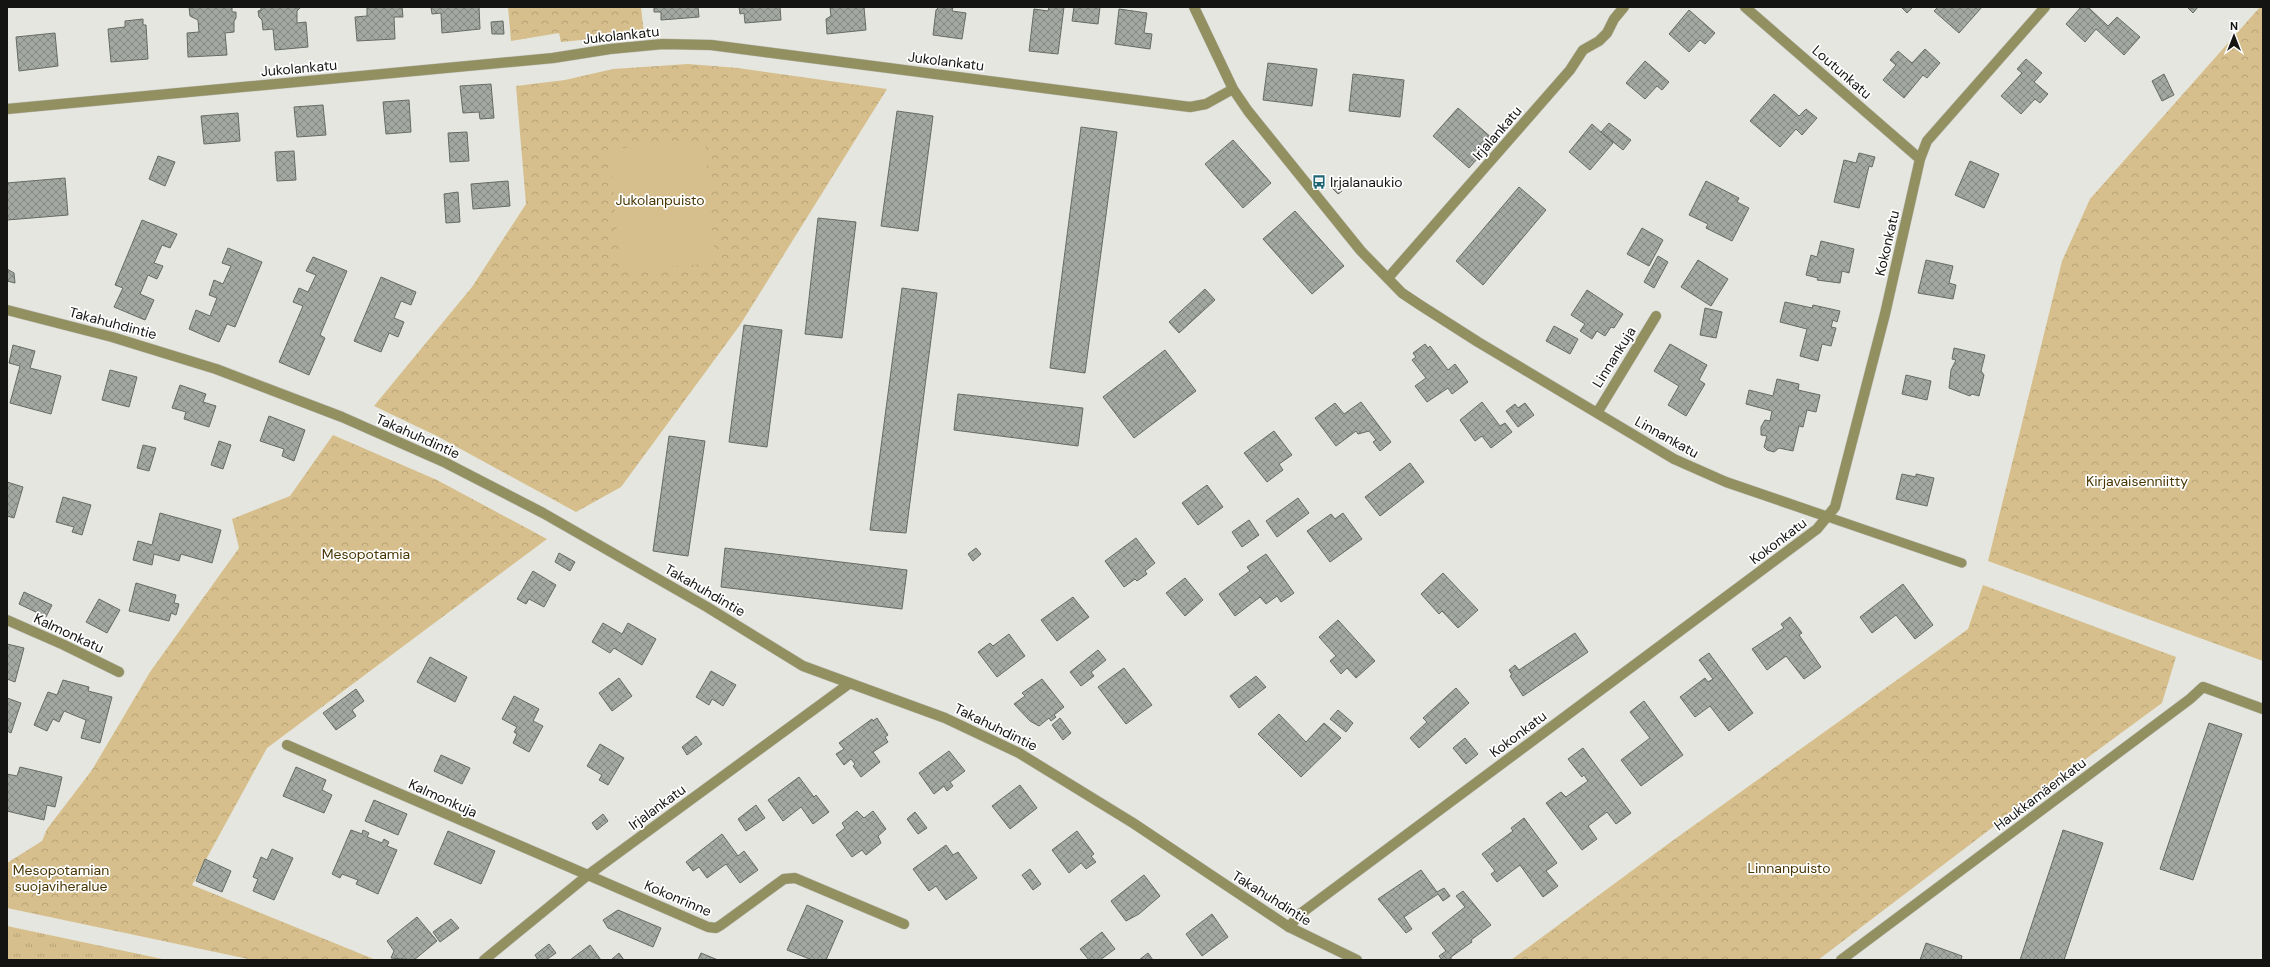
<svg xmlns="http://www.w3.org/2000/svg" width="2270" height="967" font-family="'DM Sans',sans-serif">
<defs>
<pattern id="grass-tufts" width="24" height="20" patternUnits="userSpaceOnUse"><rect width="24" height="20" fill="#d6bf8c"/><path d="M3 7l-1-3M5 7V3M7 7l1-3M15 17l-1-3M17 17v-4M19 17l1-3" fill="none" stroke="#b7a378"/></pattern>
<pattern id="park-crowns" width="20" height="18" patternUnits="userSpaceOnUse"><rect width="20" height="18" fill="#d6bf8c"/><path d="M2 6a3 3 0 1 1 6 0M12 15a3 3 0 1 1 6 0" fill="none" stroke="#b7a378"/></pattern>
<pattern id="building-cross-hatch" width="8" height="8" patternUnits="userSpaceOnUse"><rect width="8" height="8" fill="#a3a8a2"/><path d="M0 0l8 8M0 8l8-8" fill="none" stroke="#848883"/></pattern>
</defs>
<rect width="100%" height="100%" fill="#e4e6df"/>
<path fill="url(#grass-tufts)" d="M 7,926 L 167,960 L 7,960 Z"/>
<path fill="url(#park-crowns)" d="M 508,7 L 641,7 L 644,34 L 561,42 L 559,33 L 511,41 Z
M 2260,7 L 2263,7 L 2263,661 L 1988,561 L 2062,261 L 2090,199 Z
M 688,64 L 738,68 L 887,89 L 740,325 L 621,487 L 576,512 L 437,436 L 374,406 L 472,287 L 526,204 L 516,86 L 565,80 L 613,69 Z
M 333,435 L 437,480 L 547,539 L 267,748 L 192,885 L 376,960 L 253,960 L 7,908 L 7,863 L 42,841 L 47,829 L 92,770 L 150,672 L 239,548 L 232,519 L 290,496 Z
M 1983,585 L 2176,657 L 2162,703 L 1993,827 L 1818,960 L 1511,960 L 1668,844 L 1968,629 Z"/>
<path fill="#d6bf8c" d="M 705,141 L 715,263 L 620,271 L 610,149 Z"/>
<path fill="url(#building-cross-hatch)" stroke="#666b65" d="M 189,7 L 232,7 L 232,12 L 236,12 L 236,18 L 234,21 L 234,32 L 225,33 L 227,55 L 188,57 L 187,33 L 199,32 L 198,20 L 190,16 Z
M 261,7 L 301,7 L 297,11 L 297,23 L 306,22 L 308,47 L 275,50 L 273,29 L 263,30 L 262,20 L 259,17 L 258,11 L 261,10 Z
M 367,7 L 402,7 L 403,17 L 394,17 L 395,39 L 357,41 L 355,17 L 367,16 Z
M 431,7 L 479,7 L 480,29 L 442,33 L 441,13 L 432,14 Z
M 654,7 L 698,7 L 699,17 L 661,20 L 661,12 L 654,12 Z
M 739,7 L 780,7 L 781,20 L 745,23 L 744,13 L 740,14 Z
M 830,7 L 864,7 L 866,30 L 827,34 L 826,19 L 831,16 Z
M 939,7 L 953,7 L 952,11 L 966,13 L 962,39 L 933,35 L 936,10 Z
M 1049,7 L 1064,7 L 1058,54 L 1029,51 L 1034,9 L 1048,11 Z
M 1074,7 L 1100,7 L 1098,24 L 1072,21 Z
M 1901,7 L 1913,7 L 1907,13 Z
M 1938,7 L 1982,7 L 1959,33 L 1934,11 Z
M 2081,7 L 2088,7 L 2108,26 L 2117,17 L 2140,37 L 2124,55 L 2096,29 L 2085,42 L 2066,24 Z
M 2187,7 L 2198,7 L 2193,13 Z
M 1119,9 L 1147,13 L 1144,33 L 1152,34 L 1150,49 L 1115,44 Z
M 1689,10 L 1715,33 L 1705,44 L 1700,40 L 1689,52 L 1669,34 Z
M 143,19 L 143,25 L 146,25 L 148,59 L 111,62 L 108,29 L 125,27 L 125,21 Z
M 503,21 L 504,34 L 492,34 L 491,22 Z
M 55,33 L 58,66 L 19,71 L 16,37 Z
M 1925,49 L 1940,63 L 1927,78 L 1923,75 L 1904,98 L 1883,80 L 1896,65 L 1890,60 L 1898,51 L 1912,63 Z
M 2026,59 L 2042,73 L 2034,82 L 2048,94 L 2040,103 L 2035,99 L 2021,114 L 2001,96 L 2022,73 L 2017,69 Z
M 1645,61 L 1669,82 L 1662,90 L 1657,86 L 1645,99 L 1626,83 Z
M 1268,63 L 1317,69 L 1312,106 L 1263,100 Z
M 1353,74 L 1404,80 L 1400,117 L 1349,111 Z
M 2164,74 L 2174,95 L 2162,101 L 2152,81 Z
M 491,84 L 494,118 L 480,119 L 479,112 L 463,113 L 460,86 Z
M 1774,94 L 1799,116 L 1806,109 L 1817,118 L 1802,135 L 1796,129 L 1780,147 L 1750,121 Z
M 409,100 L 411,132 L 386,134 L 383,102 Z
M 323,105 L 326,135 L 297,137 L 294,107 Z
M 1458,108 L 1494,140 L 1469,168 L 1433,136 Z
M 897,111 L 933,116 L 918,231 L 881,226 Z
M 238,113 L 240,141 L 204,144 L 201,116 Z
M 1609,123 L 1631,140 L 1623,150 L 1601,132 Z
M 1592,124 L 1613,143 L 1590,170 L 1569,152 Z
M 1081,127 L 1117,132 L 1085,373 L 1050,368 Z
M 467,132 L 469,161 L 450,162 L 448,133 Z
M 1233,140 L 1271,183 L 1243,208 L 1205,164 Z
M 294,151 L 296,180 L 277,181 L 275,152 Z
M 1859,153 L 1875,157 L 1872,167 L 1869,166 L 1859,208 L 1834,202 L 1844,160 L 1856,163 Z
M 158,156 L 175,162 L 165,186 L 149,179 Z
M 1970,161 L 1999,174 L 1984,208 L 1955,195 Z
M 65,178 L 68,215 L 7,220 L 7,183 Z
M 508,181 L 510,206 L 473,209 L 471,184 Z
M 1706,181 L 1739,198 L 1737,202 L 1749,208 L 1732,241 L 1706,228 L 1708,224 L 1689,215 Z
M 1334,182 L 1342,191 L 1338,194 L 1330,186 Z
M 1519,187 L 1546,210 L 1483,285 L 1456,261 Z
M 458,192 L 460,222 L 446,223 L 444,194 Z
M 1295,211 L 1344,266 L 1312,294 L 1263,239 Z
M 818,218 L 856,222 L 842,338 L 805,334 Z
M 142,220 L 177,234 L 170,248 L 162,245 L 154,263 L 163,266 L 157,279 L 148,275 L 140,294 L 154,300 L 145,320 L 114,307 L 123,288 L 115,285 Z
M 1642,228 L 1663,240 L 1649,266 L 1627,254 Z
M 1821,241 L 1854,249 L 1849,273 L 1842,271 L 1840,283 L 1817,280 L 1818,278 L 1806,275 L 1811,255 L 1817,257 Z
M 228,248 L 262,262 L 235,327 L 227,324 L 219,342 L 189,329 L 196,310 L 210,316 L 217,298 L 209,295 L 214,280 L 223,284 L 231,266 L 222,263 Z
M 1658,256 L 1668,262 L 1654,288 L 1644,282 Z
M 313,257 L 347,271 L 320,335 L 325,338 L 309,375 L 279,362 L 303,306 L 293,302 L 299,288 L 308,292 L 316,275 L 306,271 Z
M 1698,260 L 1728,279 L 1711,306 L 1681,287 Z
M 1926,260 L 1953,266 L 1949,283 L 1956,285 L 1953,299 L 1918,293 Z
M 7,269 L 14,273 L 15,283 L 7,281 Z
M 381,277 L 416,292 L 411,305 L 401,301 L 394,318 L 404,322 L 398,337 L 389,333 L 381,352 L 354,341 Z
M 902,288 L 937,293 L 906,533 L 870,530 Z
M 1205,289 L 1215,300 L 1179,333 L 1169,322 Z
M 1587,290 L 1623,314 L 1614,328 L 1611,327 L 1605,336 L 1597,331 L 1592,339 L 1580,331 L 1585,324 L 1571,315 Z
M 1785,302 L 1812,308 L 1813,305 L 1840,311 L 1837,322 L 1833,320 L 1831,327 L 1836,328 L 1831,346 L 1822,344 L 1818,361 L 1800,356 L 1807,329 L 1780,322 Z
M 1705,308 L 1722,312 L 1716,338 L 1700,335 Z
M 744,325 L 782,330 L 767,447 L 729,442 Z
M 1554,326 L 1578,339 L 1570,354 L 1546,341 Z
M 1425,344 L 1428,348 L 1430,346 L 1448,370 L 1455,364 L 1468,382 L 1452,394 L 1448,388 L 1427,402 L 1415,386 L 1426,378 L 1412,360 L 1416,357 L 1413,353 Z
M 1670,344 L 1707,365 L 1699,380 L 1705,384 L 1686,416 L 1668,405 L 1679,386 L 1654,371 Z
M 13,345 L 35,351 L 30,368 L 61,376 L 51,414 L 10,403 L 20,366 L 9,363 Z
M 1954,348 L 1985,355 L 1981,371 L 1984,375 L 1979,396 L 1972,394 L 1970,396 L 1949,388 L 1951,370 L 1956,360 L 1952,359 Z
M 1165,350 L 1196,391 L 1134,438 L 1103,397 Z
M 110,370 L 137,377 L 129,407 L 102,400 Z
M 1906,375 L 1931,381 L 1927,400 L 1902,394 Z
M 1777,379 L 1799,384 L 1798,390 L 1820,395 L 1816,412 L 1807,410 L 1803,427 L 1799,426 L 1793,451 L 1779,448 L 1774,452 L 1767,450 L 1764,447 L 1767,436 L 1761,435 L 1761,427 L 1765,420 L 1770,421 L 1772,411 L 1746,404 L 1749,390 L 1773,396 Z
M 180,385 L 206,394 L 203,402 L 216,406 L 209,427 L 184,419 L 186,412 L 172,408 Z
M 958,394 L 1083,408 L 1078,446 L 954,430 Z
M 1361,402 L 1391,442 L 1380,451 L 1373,442 L 1376,440 L 1369,431 L 1358,434 L 1356,431 L 1336,446 L 1315,418 L 1335,403 L 1344,414 Z
M 1482,402 L 1500,426 L 1505,423 L 1512,432 L 1491,448 L 1482,436 L 1475,441 L 1460,420 Z
M 1525,403 L 1534,415 L 1518,427 L 1506,411 L 1515,404 L 1518,408 Z
M 269,416 L 305,430 L 294,461 L 282,456 L 284,449 L 260,441 Z
M 1274,431 L 1292,455 L 1279,464 L 1283,470 L 1267,482 L 1244,453 Z
M 669,436 L 705,441 L 688,556 L 653,551 Z
M 219,441 L 231,445 L 223,469 L 211,465 Z
M 143,445 L 156,448 L 149,471 L 137,468 Z
M 1410,463 L 1424,482 L 1380,516 L 1365,497 Z
M 1902,474 L 1916,477 L 1916,474 L 1934,478 L 1927,506 L 1896,499 Z
M 7,482 L 23,487 L 14,518 L 7,516 Z
M 1207,485 L 1223,507 L 1198,525 L 1182,503 Z
M 63,497 L 91,505 L 82,535 L 72,532 L 74,527 L 56,522 Z
M 1298,498 L 1309,513 L 1277,537 L 1266,521 Z
M 160,513 L 221,530 L 212,563 L 181,554 L 179,561 L 154,554 L 152,565 L 133,560 L 138,541 L 152,545 Z
M 1343,513 L 1362,539 L 1330,562 L 1307,531 L 1331,514 L 1335,519 Z
M 1249,520 L 1259,535 L 1242,547 L 1232,532 Z
M 1136,538 L 1155,563 L 1145,571 L 1147,574 L 1137,581 L 1135,579 L 1124,587 L 1105,561 Z
M 725,548 L 907,570 L 902,609 L 721,587 Z
M 976,548 L 981,554 L 973,561 L 968,554 Z
M 559,553 L 575,562 L 570,571 L 555,562 Z
M 1266,554 L 1294,593 L 1281,602 L 1277,596 L 1266,604 L 1260,597 L 1235,616 L 1219,594 L 1250,571 L 1247,567 Z
M 533,571 L 556,585 L 544,607 L 529,599 L 526,604 L 517,599 Z
M 1443,573 L 1478,610 L 1458,628 L 1442,611 L 1439,614 L 1421,594 Z
M 1185,578 L 1203,600 L 1185,616 L 1166,593 Z
M 136,583 L 176,595 L 174,603 L 179,604 L 176,615 L 171,613 L 169,621 L 129,611 Z
M 1903,584 L 1933,625 L 1915,639 L 1896,615 L 1872,633 L 1860,617 Z
M 24,592 L 52,605 L 46,617 L 19,604 Z
M 1073,597 L 1089,617 L 1057,641 L 1041,620 Z
M 99,599 L 120,610 L 107,633 L 86,622 Z
M 1790,617 L 1802,633 L 1799,635 L 1821,667 L 1804,679 L 1786,656 L 1767,670 L 1752,649 L 1784,628 L 1781,624 Z
M 1338,620 L 1375,661 L 1356,678 L 1347,668 L 1341,674 L 1330,661 L 1336,656 L 1319,637 Z
M 603,623 L 622,634 L 628,623 L 656,639 L 642,665 L 614,648 L 610,653 L 592,642 Z
M 1575,633 L 1588,652 L 1523,696 L 1510,676 L 1512,675 L 1509,670 L 1515,665 L 1519,670 Z
M 1009,634 L 1025,656 L 997,677 L 978,652 L 990,643 L 993,646 Z
M 7,644 L 24,648 L 15,682 L 7,679 Z
M 1098,650 L 1106,660 L 1091,672 L 1094,676 L 1081,686 L 1070,672 Z
M 1709,653 L 1753,713 L 1729,731 L 1710,706 L 1695,717 L 1680,697 L 1705,678 L 1708,682 L 1713,679 L 1699,660 Z
M 430,657 L 467,677 L 455,702 L 417,682 Z
M 1124,668 L 1152,705 L 1126,724 L 1098,687 Z
M 711,671 L 736,685 L 723,706 L 712,699 L 709,705 L 696,697 Z
M 1256,676 L 1266,687 L 1239,708 L 1230,696 Z
M 619,678 L 632,696 L 612,711 L 599,693 Z
M 1042,679 L 1064,707 L 1054,715 L 1056,717 L 1051,721 L 1049,718 L 1039,726 L 1030,721 L 1014,704 L 1025,696 L 1022,693 Z
M 63,680 L 89,687 L 88,691 L 112,697 L 100,743 L 81,738 L 86,720 L 64,711 L 59,722 L 53,719 L 47,731 L 34,725 L 48,692 L 57,695 Z
M 1456,688 L 1469,703 L 1419,748 L 1410,738 L 1427,722 L 1423,718 Z
M 356,689 L 364,701 L 352,710 L 356,716 L 336,730 L 323,713 Z
M 514,696 L 539,709 L 533,721 L 543,726 L 529,752 L 513,743 L 517,734 L 514,732 L 517,727 L 502,719 Z
M 7,698 L 21,703 L 11,733 L 7,731 Z
M 1644,701 L 1683,755 L 1641,786 L 1621,760 L 1650,738 L 1630,712 Z
M 1338,710 L 1353,723 L 1346,732 L 1330,719 Z
M 1279,714 L 1306,742 L 1324,723 L 1341,738 L 1301,777 L 1258,734 Z
M 877,718 L 888,735 L 885,737 L 888,742 L 873,752 L 880,762 L 861,777 L 853,766 L 855,764 L 851,759 L 844,765 L 836,754 L 844,749 L 839,743 L 872,719 L 873,721 Z
M 1060,718 L 1071,733 L 1063,740 L 1052,725 Z
M 2209,723 L 2242,734 L 2193,880 L 2160,869 Z
M 696,736 L 702,744 L 687,755 L 682,747 Z
M 1465,738 L 1478,754 L 1466,764 L 1453,748 Z
M 600,744 L 624,758 L 608,785 L 599,780 L 602,775 L 587,766 Z
M 1583,748 L 1631,813 L 1616,824 L 1607,812 L 1588,826 L 1597,839 L 1582,850 L 1546,803 L 1561,792 L 1566,797 L 1588,781 L 1584,775 L 1582,777 L 1568,759 Z
M 949,751 L 965,771 L 950,782 L 953,786 L 947,791 L 944,786 L 934,794 L 919,773 Z
M 441,755 L 470,768 L 462,784 L 434,771 Z
M 20,767 L 62,777 L 55,807 L 47,805 L 44,820 L 7,811 L 7,774 L 17,776 Z
M 296,767 L 326,780 L 322,790 L 332,795 L 324,813 L 283,796 Z
M 799,777 L 814,797 L 816,795 L 829,812 L 813,824 L 801,807 L 783,821 L 768,800 Z
M 1020,785 L 1037,808 L 1010,829 L 992,806 Z
M 374,800 L 407,814 L 398,835 L 365,821 Z
M 756,805 L 765,818 L 746,831 L 738,819 Z
M 857,811 L 864,818 L 873,811 L 886,829 L 878,836 L 881,843 L 866,855 L 862,850 L 852,857 L 836,835 L 845,828 L 842,823 Z
M 915,812 L 927,828 L 918,834 L 907,819 Z
M 603,814 L 608,821 L 597,830 L 592,823 Z
M 1524,818 L 1557,863 L 1546,871 L 1558,886 L 1543,897 L 1520,865 L 1497,882 L 1491,874 L 1495,871 L 1482,854 L 1513,831 L 1511,828 Z
M 351,830 L 362,834 L 363,830 L 369,833 L 367,837 L 382,843 L 384,839 L 389,842 L 387,846 L 397,850 L 378,894 L 356,884 L 358,880 L 342,874 L 340,878 L 332,874 Z
M 2063,830 L 2103,843 L 2064,960 L 2020,960 Z
M 448,831 L 495,851 L 481,884 L 434,864 Z
M 1077,831 L 1094,854 L 1091,856 L 1096,862 L 1086,869 L 1081,863 L 1069,873 L 1052,850 Z
M 722,834 L 738,856 L 744,851 L 758,870 L 740,883 L 726,864 L 707,878 L 699,867 L 693,871 L 686,862 Z
M 946,845 L 953,855 L 958,852 L 977,878 L 946,900 L 936,886 L 929,891 L 913,869 Z
M 272,849 L 293,858 L 274,900 L 253,891 L 258,879 L 253,877 L 261,857 L 267,860 Z
M 205,859 L 231,871 L 222,892 L 196,881 Z
M 1030,869 L 1041,884 L 1033,890 L 1022,875 Z
M 1421,870 L 1437,892 L 1444,888 L 1450,896 L 1443,901 L 1438,894 L 1404,917 L 1412,929 L 1406,933 L 1378,899 Z
M 1144,875 L 1160,896 L 1139,914 L 1126,921 L 1111,901 Z
M 1463,891 L 1491,925 L 1471,940 L 1472,942 L 1451,957 L 1451,960 L 1442,960 L 1439,956 L 1446,951 L 1432,933 L 1465,907 L 1456,896 Z
M 807,905 L 843,921 L 826,960 L 812,960 L 787,950 Z
M 618,910 L 661,928 L 653,947 L 608,928 L 603,920 Z
M 1212,914 L 1228,937 L 1202,956 L 1186,934 Z
M 417,917 L 437,941 L 414,960 L 391,958 L 394,951 L 387,941 Z
M 451,919 L 459,928 L 440,942 L 433,932 Z
M 1102,932 L 1115,949 L 1100,960 L 1089,960 L 1080,949 Z
M 1926,943 L 1962,956 L 1961,960 L 1920,960 Z
M 549,944 L 556,953 L 546,960 L 538,960 L 535,955 Z
M 590,945 L 601,960 L 570,960 Z
M 619,953 L 624,960 L 611,960 Z
M 701,953 L 718,960 L 698,960 Z
M 1148,953 L 1153,960 L 1139,960 Z"/>
<g fill="none" stroke-linecap="round" stroke-linejoin="round">
<defs>
<path id="service" d="M 1828,517 L 1962,563"/>
<path id="minor" d="M 1194,7 L 1233,89 L 1248,111 L 1361,251 L 1402,293 L 1420,305 L 1478,342 L 1674,459 L 1726,482 L 1828,517
M 1745,7 L 1920,159
M 7,109 L 553,58 L 610,49 L 663,44 L 711,45 L 1190,107 L 1206,104 L 1233,89
M 1597,413 L 1656,316
M 7,620 L 64,645 L 119,672
M 287,745 L 708,927 L 716,928 L 721,925 L 784,879 L 795,878 L 904,924
M 1289,927 L 1300,914 L 1817,529 L 1835,507 L 1885,314 L 1920,159 L 1927,141 L 2045,7
M 1841,960 L 2190,699 L 2203,687 L 2263,709"/>
<path id="tertiary" d="M 1388,278 L 1570,70 L 1583,50 L 1599,41 L 1607,33 L 1614,19 L 1624,7
M 7,310 L 112,337 L 216,369 L 342,417 L 446,463 L 543,513 L 707,607 L 803,666 L 945,718 L 1019,753 L 1133,823 L 1289,927 L 1357,960
M 484,960 L 588,875 L 850,683"/>
</defs>
<use href="#service" stroke="#bfc0ba" stroke-width="10"/>
<use href="#minor" stroke="#bfc0ba" stroke-width="11"/>
<use href="#tertiary" stroke="#bfc0ba" stroke-width="11"/>
<use href="#service" stroke="#928f60" stroke-width="9"/>
<use href="#minor" stroke="#928f60" stroke-width="10"/>
<use href="#tertiary" stroke="#928f60" stroke-width="10"/>
</g>
<defs>
<symbol id="bus-bare" viewBox="-9 -9 18 18"><path d="M-5-6H5V4H4V6H2V4H-2V6H-4V4H-5ZM-3.5-4V0h7V-4ZM-3.5 1.2v1.5H-2V1.2ZM2 1.2v1.5H3.5V1.2Z" fill="#1e6574" stroke="#fff" stroke-width="2.5" paint-order="stroke"/></symbol>
</defs>
<g fill-rule="evenodd">
<use href="#bus-bare" x="1309" y="172" width="20" height="20"/>
</g>
<g text-anchor="middle" stroke-width="3.5" stroke-linejoin="round" paint-order="stroke">
<g font-size="14" fill="#141513" stroke="#fff">
<text transform="translate(621 35) rotate(-6)" y="5">Jukolankatu</text>
<text transform="translate(946 61) rotate(7)" y="5">Jukolankatu</text>
<text transform="translate(299 68) rotate(-5)" y="5">Jukolankatu</text>
<text transform="translate(1842 72) rotate(41)" y="5">Loutunkatu</text>
<text transform="translate(1497 133) rotate(-49)" y="5">Irjalankatu</text>
<text transform="translate(1887 243) rotate(-77)" y="5">Kokonkatu</text>
<text transform="translate(113 323) rotate(15)" y="5">Takahuhdintie</text>
<text transform="translate(1614 357) rotate(-58)" y="5">Linnankuja</text>
<text transform="translate(418 436) rotate(24)" y="5">Takahuhdintie</text>
<text transform="translate(1667 437) rotate(29)" y="5">Linnankatu</text>
<text transform="translate(1778 541) rotate(-37)" y="5">Kokonkatu</text>
<text transform="translate(705 590) rotate(30)" y="5">Takahuhdintie</text>
<text transform="translate(69 633) rotate(25)" y="5">Kalmonkatu</text>
<text transform="translate(996 727) rotate(26)" y="5">Takahuhdintie</text>
<text transform="translate(1518 734) rotate(-37)" y="5">Kokonkatu</text>
<text transform="translate(2040 794) rotate(-37)" y="5">Haukkamäenkatu</text>
<text transform="translate(443 798) rotate(24)" y="5">Kalmonkuja</text>
<text transform="translate(657 807) rotate(-36)" y="5">Irjalankatu</text>
<text transform="translate(678 898) rotate(23)" y="5">Kokonrinne</text>
<text transform="translate(1272 898) rotate(32)" y="5">Takahuhdintie</text>
</g>
<g font-size="14" fill="#141513" stroke="#fff" text-anchor="start">
<text x="1330" y="187">Irjalanaukio</text>
</g>
<g font-size="14" fill="#493602" stroke="#fff">
<text x="660" y="205">Jukolanpuisto</text>
<text x="2137" y="486">Kirjavaisenniitty</text>
<text x="366" y="559">Mesopotamia</text>
<text x="1789" y="873">Linnanpuisto</text>
<text x="61" y="875">Mesopotamian<tspan x="61" dy="16">suojaviheralue</tspan></text>
</g>
</g>
<rect width="2270" height="967" fill="none" stroke="#141513" stroke-width="16"/>
<g transform="translate(2234 36)" stroke="#ffffff" stroke-width="3" paint-order="stroke">
<path d="M0-3L7 15L0 10L-7 15Z" fill="#141513"/>
<text y="-6" font-size="11" font-weight="bold" text-anchor="middle" fill="#141513">N</text>
</g>
</svg>
